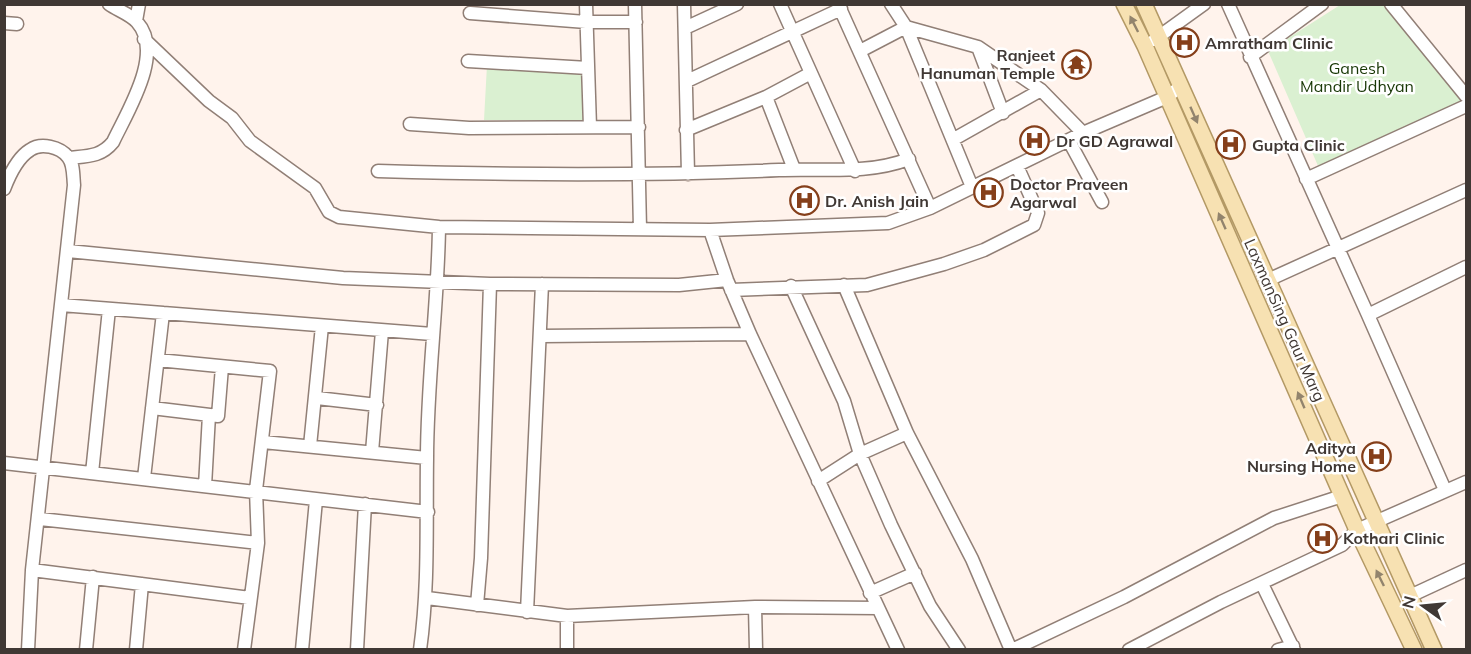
<svg xmlns="http://www.w3.org/2000/svg" width="1471" height="654" font-family="Mulish,sans-serif">
<rect width="100%" height="100%" fill="#fff3ec"/>
<path fill="#daf0d1" d="M 1340,5 L 1393,5 L 1464,102 L 1322,175 L 1268,51 Z
M 487,65 L 588,72 L 586,120 L 484,120 Z"/>
<g fill="none" stroke-linecap="round" stroke-linejoin="round">
<defs>
<path id="minor" d="M 586,4 L 590,127
M 635,4 L 640,229
M 684,4 L 688,174
M 780,4 L 855,171
M 838,4 L 930,208
M 891,4 L 906,27 L 978,47 L 1041,90 L 1083,133
M 1228,4 L 1368,315 L 1466,267
M 1391,4 L 1466,96
M 470,13 L 586,22 L 636,22
M 136,21 L 139,4
M 4,23 L 17,24
M 685,28 L 737,4
M 144,39 L 209,101 L 232,118 L 250,141 L 315,188 L 329,212 L 339,217 L 439,227 L 710,230 L 888,223 L 930,208 L 1083,133 L 1167,97 L 1181,86
M 1154,40 L 1204,4
M 978,47 L 1003,113
M 860,51 L 906,27 L 972,187
M 1250,57 L 1322,4
M 468,61 L 588,68
M 687,81 L 841,9
M 766,97 L 794,169
M 410,124 L 469,128 L 639,127
M 686,130 L 766,97 L 811,73
M 954,139 L 1041,90
M 1069,141 L 1102,202
M 69,158 C 87,156 101,157 113,142 C 127,112 165,53 137,22 C 130,14 117,10 109,4
M 378,171 C 512,175 645,176 779,170 C 824,168 866,175 909,159
M 1306,179 L 1466,106
M 4,189 C 9,176 17,158 30,150 C 41,142 60,147 68,157 C 74,164 73,176 74,185 L 32,570 L 28,650
M 710,230 L 727,280 L 750,334 L 898,650
M 68,251 L 343,278 L 490,284 L 679,285 L 727,280
M 1268,280 L 1466,190
M 844,285 L 907,433 L 972,559 L 1011,650
M 791,286 L 844,401 L 860,454 L 891,525 L 930,606 L 959,650
M 731,290 L 867,285 L 944,264 L 984,250 L 1034,225 L 1038,213 L 1017,166
M 61,305 L 432,334
M 1368,315 L 1445,490
M 542,336 L 750,334
M 158,360 L 270,371 L 256,490 L 258,543 L 244,650
M 317,398 L 377,405
M 152,408 L 218,416 L 222,367
M 263,442 L 427,458
M 310,446 L 322,326
M 372,452 L 382,331
M 4,463 L 428,512
M 92,473 L 109,309
M 144,478 L 163,313
M 818,481 L 860,454 L 907,433
M 205,486 L 209,415
M 40,519 L 258,543
M 32,570 L 250,598
M 1262,584 L 1294,650
M 870,593 L 915,573
M 1410,596 L 1466,570
M 427,598 L 567,616 L 755,607 L 878,608
M 477,605 L 481,558 L 490,284
M 755,607 L 756,650
M 527,612 L 542,284
M 86,650 L 93,577
M 136,650 L 142,584
M 302,650 L 316,500
M 357,650 L 365,504
M 420,650 C 429,585 426,523 427,459 C 427,381 438,304 439,227
M 567,650 L 567,616
M 1012,650 L 1124,597 L 1274,518 L 1342,496
M 1129,650 L 1221,602 L 1342,545 L 1357,530 L 1466,482
M 1278,650 L 1293,646"/>
<path id="major" d="M 1124,4 L 1145,46 L 1357,530 L 1414,650
M 1144,4 L 1434,650"/>
</defs>
<use href="#minor" stroke="#917f76" stroke-width="15"/>
<use href="#major" stroke="#b39965" stroke-width="18"/>
<use href="#minor" stroke="#fff" stroke-width="12"/>
<use href="#major" stroke="#f7e1b2" stroke-width="15"/>
</g>
<defs><path id="oneway-solid" d="M-6-.8H1V-3.2L6.5 0L1 3.2V.8H-6Z" transform="scale(1.5)"/></defs>
<g fill="#92846d">
<use href="#oneway-solid" transform="translate(1134 24) rotate(-117)"/>
<use href="#oneway-solid" transform="translate(1194 115) rotate(66)"/>
<use href="#oneway-solid" transform="translate(1222 221) rotate(-114)"/>
<use href="#oneway-solid" transform="translate(1301 400) rotate(-113)"/>
<use href="#oneway-solid" transform="translate(1380 578) rotate(-116)"/>
</g>
<defs>
<symbol id="hospital-ring" viewBox="-11 -11 22 22"><circle r="9.5" fill="#fff" stroke="#853f1a" stroke-width="1.5"/><path d="M-5-5h3v3.5h4V-5h3V5h-3V1.5h-4V5h-3Z" fill="#853f1a"/></symbol>
<symbol id="temple-ring" viewBox="-11 -11 22 22"><circle r="9.5" fill="#fff" stroke="#853f1a" stroke-width="1.5"/><path d="M0-6L5-2H3V0L6.5 2.5H4V6H1.5V3h-3V6H-4V2.5H-6.5L-3 0V-2H-5Z" fill="#853f1a"/></symbol>
</defs>
<g fill-rule="evenodd">
<use href="#hospital-ring" x="1168" y="26" width="33" height="33"/>
<use href="#temple-ring" x="1060" y="48" width="33" height="33"/>
<use href="#hospital-ring" x="1018" y="124" width="33" height="33"/>
<use href="#hospital-ring" x="1214" y="128" width="33" height="33"/>
<use href="#hospital-ring" x="972" y="176" width="33" height="33"/>
<use href="#hospital-ring" x="788" y="184" width="33" height="33"/>
<use href="#hospital-ring" x="1360" y="440" width="33" height="33"/>
<use href="#hospital-ring" x="1306" y="522" width="33" height="33"/>
</g>
<g text-anchor="middle" stroke-width="5" stroke-linejoin="round" paint-order="stroke">
<g font-size="16" font-weight="bold" fill="#403834" stroke="#fff" text-anchor="start">
<text x="1205" y="49">Amratham Clinic</text>
<text x="1055" y="61" text-anchor="end">Ranjeet<tspan x="1055" dy="18">Hanuman Temple</tspan></text>
<text x="1056" y="147">Dr GD Agrawal</text>
<text x="1252" y="151">Gupta Clinic</text>
<text x="1010" y="190">Doctor Praveen<tspan x="1010" dy="18">Agarwal</tspan></text>
<text x="825" y="207">Dr. Anish Jain</text>
<text x="1356" y="454" text-anchor="end">Aditya<tspan x="1356" dy="18">Nursing Home</tspan></text>
<text x="1343" y="544">Kothari Clinic</text>
</g>
<g font-size="16" fill="#183705" stroke="#fff">
<text x="1357" y="74">Ganesh<tspan x="1357" dy="18">Mandir Udhyan</tspan></text>
</g>
<g font-size="16" fill="#403834" stroke="#fff">
<text transform="translate(1285 320) rotate(66)" y="6">LaxmanSing Gaur Marg</text>
</g>
</g>
<rect width="1471" height="654" fill="none" stroke="#403834" stroke-width="12"/>
<g transform="translate(1423 606) rotate(285)" stroke="#ffffff" stroke-width="4.5" paint-order="stroke">
<path d="M0-4.5L10 22L0 15L-10 22Z" fill="#403834"/>
<text y="-9" font-size="16" font-weight="bold" text-anchor="middle" fill="#403834">N</text>
</g>
</svg>
